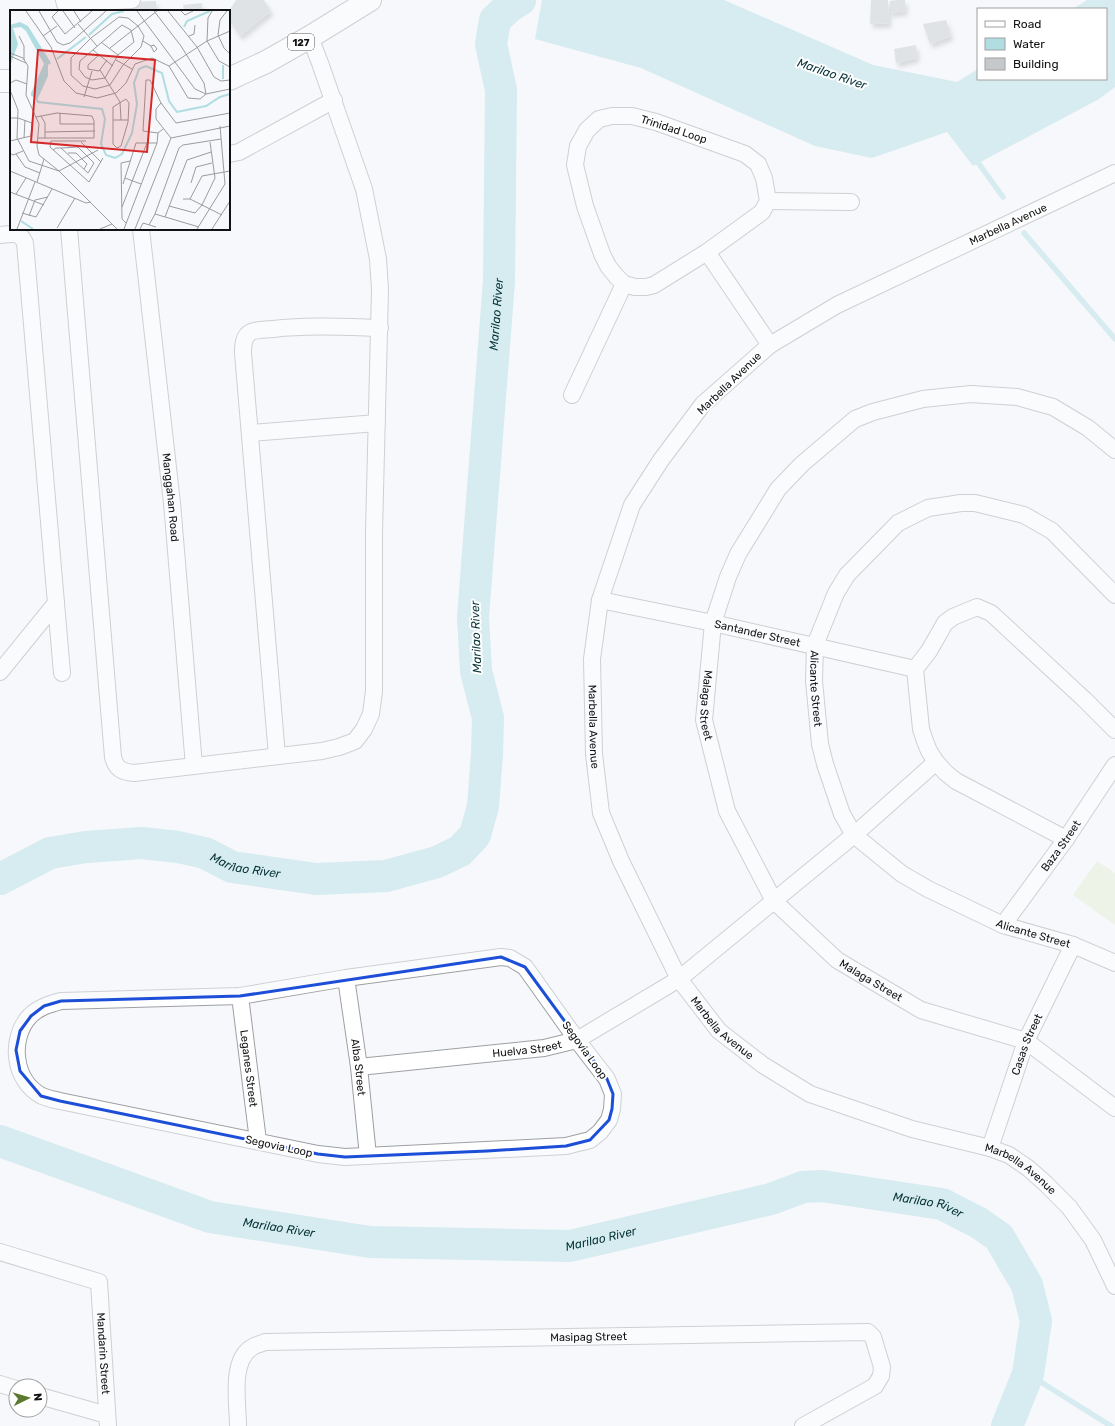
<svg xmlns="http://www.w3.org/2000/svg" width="1115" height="1426" font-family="Rubik,sans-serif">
<defs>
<filter id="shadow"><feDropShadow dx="2.5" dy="4.5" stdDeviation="2" flood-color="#0004"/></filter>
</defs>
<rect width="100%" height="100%" fill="#f6f8fb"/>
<path fill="#e3edcc" d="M 1097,861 L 1115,873 L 1115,925 L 1073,895 Z"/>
<path fill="#afdde2" d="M 542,0 L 724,0 L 873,65 L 957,82 L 978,69 L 978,79 L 1106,79 L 1106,9 L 1073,9 L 1087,0 L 1115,0 L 1115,87 L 1099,99 L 973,166 L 947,132 L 872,158 L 815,146 L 641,68 L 535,39 Z"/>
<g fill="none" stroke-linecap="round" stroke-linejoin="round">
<path stroke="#afdde2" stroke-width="5.5" d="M 974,157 L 1003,197
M 1024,233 L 1115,339
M 1028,1374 L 1111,1426"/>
<g stroke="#afdde2" stroke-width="32">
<path id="s1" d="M 0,879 L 50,853 L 86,847 L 142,843 L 178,847 L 205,853 L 232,867 L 316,879 L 386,876 L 437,862 L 460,851 L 475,835 L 483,806 L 487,754 L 488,718 L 476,671 L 473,617 L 499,281 L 501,90 L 491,44 L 495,20 L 510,6 L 520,0"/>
<path id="s2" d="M 0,1141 L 210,1217 L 370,1242 L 570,1246 L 771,1199 L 803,1187 L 822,1186 L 942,1204 L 979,1223 L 999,1237 L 1027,1285 L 1036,1321 L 1028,1374 L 1007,1426"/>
</g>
</g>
<path fill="#c6c9cb" filter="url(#shadow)" d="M 236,0 L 264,0 L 271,11 L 240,36 L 229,20 L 229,11 Z
M 871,0 L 888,0 L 889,23 L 870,24 Z
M 896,0 L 905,0 L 905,11 L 890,13 L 890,1 Z
M 156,1 L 156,11 L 134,11 L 133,2 Z
M 202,3 L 202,11 L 184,11 L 183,5 Z
M 946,20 L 951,36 L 930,44 L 923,24 Z
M 916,45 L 917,58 L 896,63 L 894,49 Z"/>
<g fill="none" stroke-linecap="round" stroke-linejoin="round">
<defs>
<g id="minor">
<path d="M 64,0 L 65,4 L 132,0"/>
<path d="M 612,116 L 632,116 L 656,122 L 745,154 L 758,164 L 764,178 L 768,201 L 762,212 L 707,252 L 654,285 L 646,287 L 635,287 L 624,284 L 616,276 L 608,266 L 602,254 L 585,206 L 575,165 L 578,146 L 587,130 L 599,119 Z"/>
<path d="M 229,154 L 239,152 L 334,100"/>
<path id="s3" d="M 1115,173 L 837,305 L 770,345 L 703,404 L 661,460 L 632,505 L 600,600 L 592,659 L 594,754 L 601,813 L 621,861 L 679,979 L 719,1031 L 763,1065 L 810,1094 L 912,1129 L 990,1148 L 1009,1155 L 1028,1168 L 1045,1183 L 1069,1207 L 1093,1240 L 1115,1286"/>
<path d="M 768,201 L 851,202"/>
<path d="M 69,229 L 113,757 C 116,769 122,772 134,773 L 322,751 L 339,747 L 355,741 L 364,729 L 371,714 L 374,691 L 374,532 L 380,290 L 378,259 L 364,189 L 320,63 L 310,37"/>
<path id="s4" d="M 141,229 L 172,503 L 194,766"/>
<path d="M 0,235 C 12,234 20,231 25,243 L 62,673"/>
<path d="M 707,252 L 770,345"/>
<path d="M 572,395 L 624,284"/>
<path d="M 250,433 L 377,423"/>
<path id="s5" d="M 1115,450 L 1088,428 L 1053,407 L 1017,397 L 971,394 L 923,399 L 873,412 L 855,419 L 802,464 L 778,489 L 738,554 L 728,577 L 713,623 L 704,720 L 727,811 L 774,901 L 837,960 L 921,1010 L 1026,1041 L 1115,1108"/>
<path id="s6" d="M 1115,595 L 1052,531 L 1024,515 L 975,503 L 961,503 L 928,508 L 898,523 L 847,575 L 836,593 L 815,645 L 814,681 L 820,744 L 825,764 L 842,814 L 854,835 L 902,874 L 928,889 L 1003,925 L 1073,945 L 1115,963"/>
<path id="s7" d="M 600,600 L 713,623 L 915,669"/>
<path d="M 0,672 L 56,603"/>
<path d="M 277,756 L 243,353 C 243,346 243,336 251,332 C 258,329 266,330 273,329 C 308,325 345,327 380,328"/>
<path d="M 1066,839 L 956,781 L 946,773 L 936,762 L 929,751 L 925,741 L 921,729 L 915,669 L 929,651 L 945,623 L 953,617 L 977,607 L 991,613 L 1085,700 L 1115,730"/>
<path id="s8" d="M 1003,925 L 1066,839 L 1115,765"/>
<path d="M 501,957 L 510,958 L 525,967 L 577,1040 L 607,1079 L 613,1094 L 612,1109 L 609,1120 L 600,1132 L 590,1140 L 566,1146 L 345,1157 L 318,1154 L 60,1101 C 54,1100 47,1098 42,1096 C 13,1081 9,1038 30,1016 C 39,1007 50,1004 61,1001 L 240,996 L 346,978 Z"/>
<path id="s9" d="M 346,978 L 359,1067 L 368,1156"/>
<path id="s10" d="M 240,996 L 258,1141"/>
<path id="s11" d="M 359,1067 L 544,1048 L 577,1040 L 679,979 L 854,835 L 936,762"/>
<path id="s12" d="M 990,1148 L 1026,1041 L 1073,945"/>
<path id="s13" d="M 0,1252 L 99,1282 L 108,1426"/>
<path d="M 0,1384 L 16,1389"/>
<path d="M 40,1396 L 107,1415"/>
<path id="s14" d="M 238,1426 C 238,1404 230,1362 251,1348 C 255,1345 261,1344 265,1342 L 868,1332 L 873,1337 L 882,1367 L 881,1376 L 875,1386 L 803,1426"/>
</g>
<path id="primary" d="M 229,79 L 266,62 L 310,37 L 370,0
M 0,81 L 11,81"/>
</defs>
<use href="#minor" stroke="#9da0a3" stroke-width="18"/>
<use href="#primary" stroke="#9da0a3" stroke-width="24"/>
<use href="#minor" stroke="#fff" stroke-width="16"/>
<use href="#primary" stroke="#fff" stroke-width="22"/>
</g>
<path d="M0 0H1115V1426H0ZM 501,957 L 525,967 L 607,1079 L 613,1094 L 612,1109 L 609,1120 L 590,1140 L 566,1146 L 487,1151 L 345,1157 L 318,1154 L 60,1101 L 41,1096 L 20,1071 L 16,1050 L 20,1031 L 31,1016 L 44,1006 L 61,1001 L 240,996 Z" fill="#f6f8fb" fill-opacity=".55" fill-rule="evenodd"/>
<path fill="none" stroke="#1d4ed8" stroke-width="3" stroke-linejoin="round" d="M 501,957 L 525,967 L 607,1079 L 613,1094 L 612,1109 L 609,1120 L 590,1140 L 566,1146 L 487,1151 L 345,1157 L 318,1154 L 60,1101 L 41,1096 L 20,1071 L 16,1050 L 20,1031 L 31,1016 L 44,1006 L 61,1001 L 240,996 Z"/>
<g text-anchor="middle" stroke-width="4" stroke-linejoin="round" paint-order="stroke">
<rect fill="#fff" stroke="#58595a" stroke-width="1" x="288" y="34" width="26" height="16" rx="3"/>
<g font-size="10" font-weight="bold" fill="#111213">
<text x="301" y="46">127</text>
</g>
<g font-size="11" fill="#111213" stroke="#fff">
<text transform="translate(674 129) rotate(18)" y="4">Trinidad Loop</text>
<text transform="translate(1008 224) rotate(-25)" y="4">Marbella Avenue</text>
<text transform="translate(729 383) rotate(-44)" y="4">Marbella Avenue</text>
<text dy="4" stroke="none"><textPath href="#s4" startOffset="270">Manggahan Road</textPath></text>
<text dy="4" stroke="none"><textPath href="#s7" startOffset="161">Santander Street</textPath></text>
<text dy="4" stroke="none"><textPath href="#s6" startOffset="447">Alicante Street</textPath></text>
<text dy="4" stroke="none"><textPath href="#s5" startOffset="615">Malaga Street</textPath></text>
<text dy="4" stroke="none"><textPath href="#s3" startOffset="826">Marbella Avenue</textPath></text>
<text dy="4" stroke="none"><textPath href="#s8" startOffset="98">Baza Street</textPath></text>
<text dy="4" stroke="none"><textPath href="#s6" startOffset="807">Alicante Street</textPath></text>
<text dy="4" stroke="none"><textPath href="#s5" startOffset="951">Malaga Street</textPath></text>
<text dy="4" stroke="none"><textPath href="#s3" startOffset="1162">Marbella Avenue</textPath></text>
<text dy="4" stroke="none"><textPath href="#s12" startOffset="110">Casas Street</textPath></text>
<text dy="4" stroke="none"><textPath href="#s11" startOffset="169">Huelva Street</textPath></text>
<text transform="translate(585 1050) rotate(54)" y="4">Segovia Loop</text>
<text dy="4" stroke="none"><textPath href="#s9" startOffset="90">Alba Street</textPath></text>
<text dy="4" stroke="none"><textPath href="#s10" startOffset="73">Leganes Street</textPath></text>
<text transform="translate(279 1146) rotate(12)" y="4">Segovia Loop</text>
<text dy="4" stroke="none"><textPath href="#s3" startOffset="1498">Marbella Avenue</textPath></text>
<text dy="4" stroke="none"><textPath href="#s14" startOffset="421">Masipag Street</textPath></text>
<text dy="4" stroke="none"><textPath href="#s13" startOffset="175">Mandarin Street</textPath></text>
</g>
<g font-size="12" font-style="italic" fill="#073439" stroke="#fff">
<text transform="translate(832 74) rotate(19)" y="4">Marilao River</text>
<text dy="4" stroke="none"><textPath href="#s1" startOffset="1023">Marilao River</textPath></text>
<text transform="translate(476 637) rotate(-92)" y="4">Marilao River</text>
<text dy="4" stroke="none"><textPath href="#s1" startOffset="256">Marilao River</textPath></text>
<text dy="4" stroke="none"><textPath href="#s2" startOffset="953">Marilao River</textPath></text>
<text dy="4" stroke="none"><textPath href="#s2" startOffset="293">Marilao River</textPath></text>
<text dy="4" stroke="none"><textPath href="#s2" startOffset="617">Marilao River</textPath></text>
</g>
</g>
<g transform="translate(10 10)">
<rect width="220" height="220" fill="#f6f8fb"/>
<path d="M 10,12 L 18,16 L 41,53 L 38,55 L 38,66 L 28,88 L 21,86 L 21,83 L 34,54 L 16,21 L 11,17 L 3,18 L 8,34 L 0,56 L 0,15 Z" fill="#afdde2"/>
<path fill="none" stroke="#afdde2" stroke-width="2" d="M 174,17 L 177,11 L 200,1M 79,25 L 102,4 L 114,1M 47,49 L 76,27M 213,55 L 213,69M 24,84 L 28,92 L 92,99 L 95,109 L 91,134 L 96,145 L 105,148 L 112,144 L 122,123 L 127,94 L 124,73 L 129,59 L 136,56 L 152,63 L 159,91 L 167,102 L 196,96 L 210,87 L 220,84M 11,211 L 23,219"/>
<path fill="none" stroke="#9a9c9e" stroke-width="1" d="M 16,1 L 41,37 L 54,71 L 66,83 L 87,88 L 106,83 L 116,73 L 125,54 L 142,48 L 159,56 L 178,88 L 190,89 L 196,84 L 194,73 L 171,36 L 144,1M 29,1 L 47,32 L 53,35 L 60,33 L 96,1M 48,1 L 42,7 L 55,24 L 82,1M 53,1 L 65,18M 64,1 L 71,12M 127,1 L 185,79 L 196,84 L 220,79M 158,1 L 187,37 L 204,67 L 211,71 L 220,70M 171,1 L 175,5 L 183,1M 202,1 L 198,8 L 197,31 L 209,51 L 220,57M 217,1 L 210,10 L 208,25 L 214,38 L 220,44M 109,7 L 118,8 L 128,16 L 134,26 L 131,37 L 113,55 L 100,75 L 85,79 L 73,76 L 61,65 L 61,48 L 81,28 ZM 220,13 L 220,26M 68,14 L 87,36M 112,15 L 121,20 L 124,32 L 108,45 L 95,68 L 82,70 L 75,67 L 69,59 L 70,51 ZM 9,26 L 14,36 L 14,50M 33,26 L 47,16M 179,26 L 184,24 L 185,15M 133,31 L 141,36 L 144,42 L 147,39 L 144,35 L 141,36M 91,32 L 108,45M 100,38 L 147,1M 83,40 L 103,56M 0,43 L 13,48 L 18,56 L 16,85 L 29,114 L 27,136 L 29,145 L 49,161 L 107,219M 90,44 L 78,55 L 78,59 L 89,61 L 97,50M 0,46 L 16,53M 106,50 L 122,59M 159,56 L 197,31 L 220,21M 90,60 L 110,92 L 111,110M 0,73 L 6,70 L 17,74M 0,80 L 8,100 L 7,128 L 19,151 L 49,161 L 88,140M 74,87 L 82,61M 116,89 L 119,93 L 118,112 L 111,136 L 107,138 L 103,134 L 103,97 ZM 151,93 L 146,99 L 146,109 L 161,128M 50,103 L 50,114 L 84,114M 31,106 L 35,113 L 35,128M 26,107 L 47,103 L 82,106 L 84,111 L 84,128 L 28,128M 0,108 L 8,108 L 22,113 L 21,126 L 0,131M 103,110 L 118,110M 153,119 L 148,123 L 133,121 L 136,70 L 140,70 L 151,93 L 166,113 L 220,103M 35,122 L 85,121M 14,128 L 15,110M 161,128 L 220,116M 76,131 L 41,131 L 40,137 L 79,172 L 93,148M 71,132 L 91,152M 43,140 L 46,138 L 51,138 L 68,137 L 84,153 L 78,163 L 51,138M 0,143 L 3,145 L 13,141M 58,143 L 66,143 L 77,154 L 74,159M 6,144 L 15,157 L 30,163M 0,161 L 76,193 L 81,192M 115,168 L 131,174M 27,172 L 34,149M 181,173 L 186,157 L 202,153M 113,174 L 126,133 L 147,133M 0,182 L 34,195M 6,184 L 16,168M 173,189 L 180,189 L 212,205M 180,189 L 192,166 L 220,161M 159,196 L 185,203 L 192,195 L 205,168 L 200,132M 112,197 L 137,133M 12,203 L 26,207 L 42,179M 145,204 L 169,138 L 173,135 L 211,129M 19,206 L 25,190 L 38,187M 155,207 L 177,150 L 201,142M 116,213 L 112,209 L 111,153 L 120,151M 139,215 L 145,204 L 189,217M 47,218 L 65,188M 7,219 L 25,172M 90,219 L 102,214M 114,219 L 147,133 L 148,123M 125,219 L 161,128M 130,219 L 133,213 L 146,217M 187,219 L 215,174 L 210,116M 202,219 L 220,191"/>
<path fill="#d62828" fill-opacity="0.15" stroke="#d62828" stroke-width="2" d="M 28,40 L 145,50 L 137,142 L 21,132 Z"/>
<rect width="220" height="220" fill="none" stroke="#111213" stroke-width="2"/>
</g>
<rect x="977" y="8" width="130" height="72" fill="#ffffff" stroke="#a0a0a1"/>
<rect x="985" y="21" width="20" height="6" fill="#ffffff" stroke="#a0a0a1"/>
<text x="1013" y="28" font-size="12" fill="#111213">Road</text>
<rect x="985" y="38" width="20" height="12" fill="#afdde2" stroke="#a0a0a1"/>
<text x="1013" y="48" font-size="12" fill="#111213">Water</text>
<rect x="985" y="58" width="20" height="12" fill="#c6c9cb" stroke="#a0a0a1"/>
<text x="1013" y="68" font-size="12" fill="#111213">Building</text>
<g transform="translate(28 1398) rotate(85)"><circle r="19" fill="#ffffff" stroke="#a0a0a1"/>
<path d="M0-3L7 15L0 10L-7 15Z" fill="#5b792f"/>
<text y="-6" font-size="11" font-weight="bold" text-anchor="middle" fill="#111213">N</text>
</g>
</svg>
